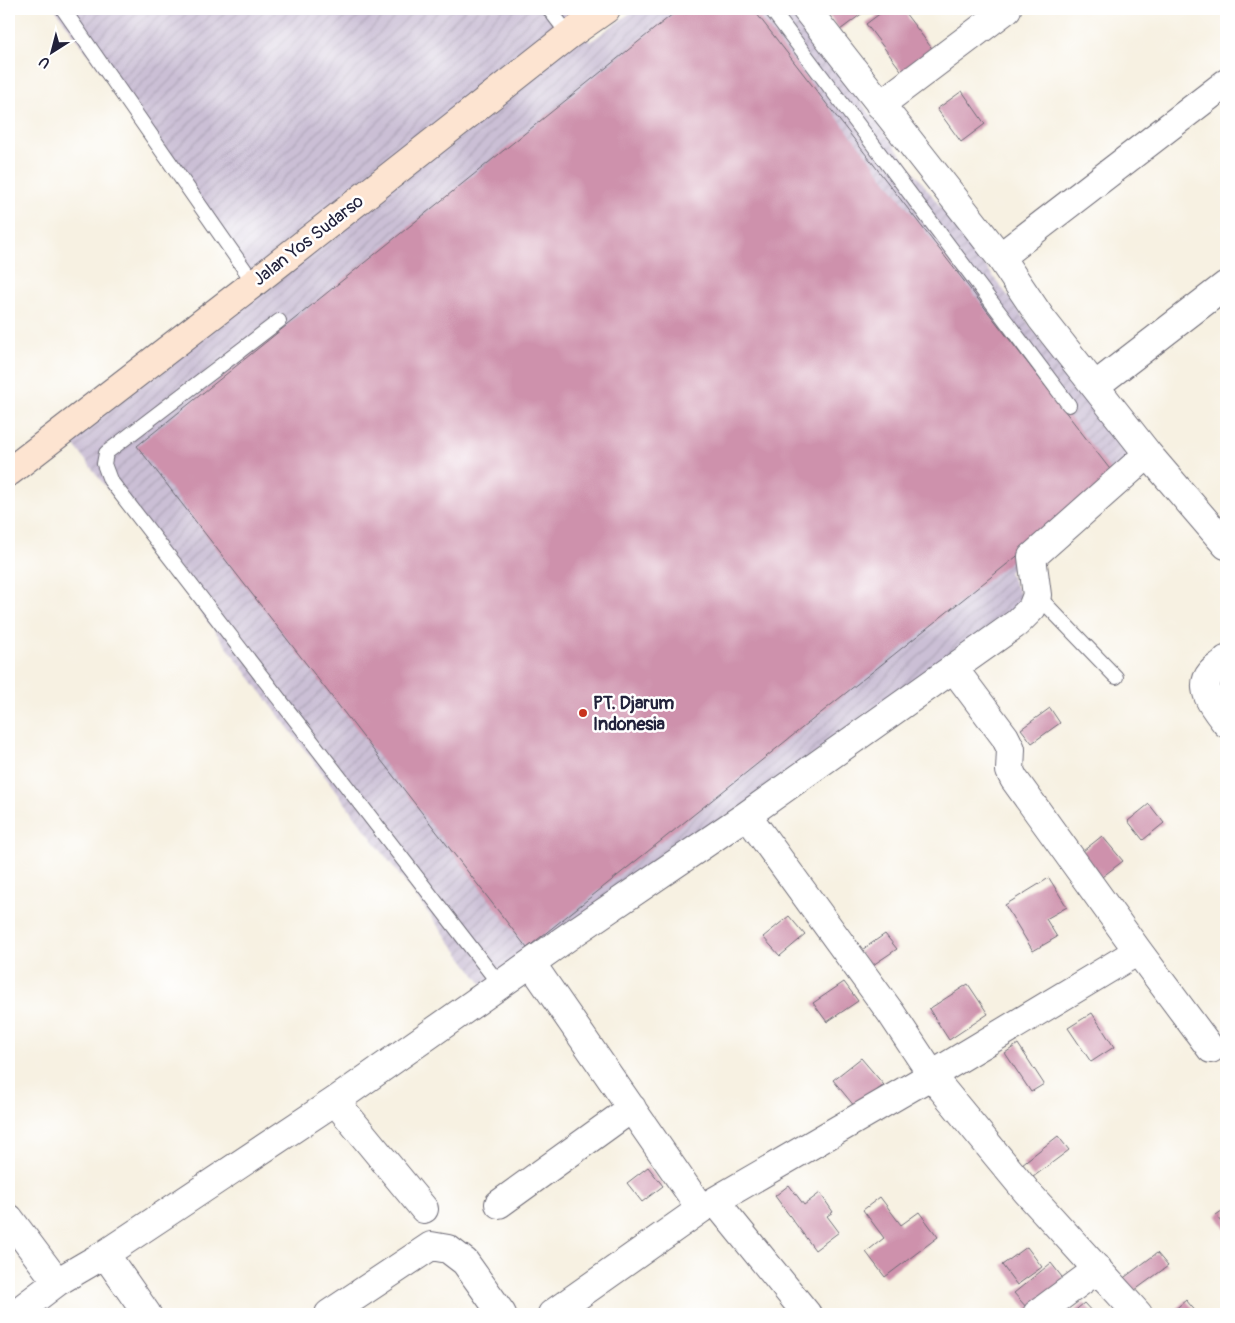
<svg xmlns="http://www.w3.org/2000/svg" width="1235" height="1323" font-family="Pangolin,sans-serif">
<defs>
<pattern id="industrial-furrows" width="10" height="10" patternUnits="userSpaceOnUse" patternTransform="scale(1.25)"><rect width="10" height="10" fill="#cbbfd5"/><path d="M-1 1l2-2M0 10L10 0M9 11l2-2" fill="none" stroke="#aea4b8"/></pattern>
</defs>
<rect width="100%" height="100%" fill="#fff"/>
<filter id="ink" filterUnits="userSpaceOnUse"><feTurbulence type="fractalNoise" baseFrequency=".02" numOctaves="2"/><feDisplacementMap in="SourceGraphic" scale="10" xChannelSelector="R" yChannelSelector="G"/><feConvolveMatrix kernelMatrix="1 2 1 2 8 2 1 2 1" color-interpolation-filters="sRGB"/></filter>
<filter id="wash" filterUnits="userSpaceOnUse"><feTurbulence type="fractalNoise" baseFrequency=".0096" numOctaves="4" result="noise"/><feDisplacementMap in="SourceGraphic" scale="20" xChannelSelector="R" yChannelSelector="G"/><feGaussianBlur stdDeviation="1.12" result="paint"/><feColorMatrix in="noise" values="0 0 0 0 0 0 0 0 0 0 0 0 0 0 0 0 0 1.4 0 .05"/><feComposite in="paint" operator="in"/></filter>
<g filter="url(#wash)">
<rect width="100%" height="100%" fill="#f7f1e2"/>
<path fill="url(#industrial-furrows)" d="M 55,9 L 565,9 L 590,42 L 636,9 L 791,9 L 1136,465 L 1009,572 L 1026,606 L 485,988 L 68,437 L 263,291 Z"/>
<g id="blocks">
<path fill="#ce91ac" d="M 679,9 L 753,9 L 1116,477 L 527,948 L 137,446 Z
M 823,9 L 868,9 L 840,30 Z
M 886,9 L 902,9 L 937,55 L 907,78 L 866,24 Z
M 962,91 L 985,124 L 961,142 L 937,109 Z
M 1050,708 L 1060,723 L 1032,743 L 1021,729 Z
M 1149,804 L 1164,823 L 1143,840 L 1128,821 Z
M 1102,836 L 1123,861 L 1098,880 L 1078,855 Z
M 1049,878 L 1067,907 L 1046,919 L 1057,937 L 1033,951 L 1005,905 Z
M 789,916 L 805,935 L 780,956 L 763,937 Z
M 885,934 L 897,949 L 870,967 L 859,952 Z
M 844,982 L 858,1001 L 827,1022 L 813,1003 Z
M 968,984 L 988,1014 L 949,1040 L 929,1009 Z
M 1092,1013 L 1114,1047 L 1091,1062 L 1068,1028 Z
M 1018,1044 L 1044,1084 L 1031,1092 L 1005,1053 Z
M 861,1058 L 884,1085 L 855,1107 L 833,1080 Z
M 1058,1136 L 1069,1150 L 1033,1177 L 1022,1164 Z
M 648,1167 L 663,1186 L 642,1202 L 627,1183 Z
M 789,1185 L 804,1205 L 820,1193 L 833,1212 L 827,1216 L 839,1232 L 815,1250 L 775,1196 Z
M 880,1197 L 901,1225 L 919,1212 L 938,1237 L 885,1277 L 866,1252 L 884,1238 L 863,1210 Z
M 1226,1208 L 1226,1230 L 1216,1215 Z
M 1027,1247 L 1042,1267 L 1017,1285 L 1002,1265 Z
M 1157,1253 L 1168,1266 L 1131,1293 L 1121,1280 Z
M 1051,1263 L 1069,1286 L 1032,1314 L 1014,1293 Z
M 1186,1300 L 1198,1314 L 1174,1314 L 1172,1312 Z
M 1084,1303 L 1094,1314 L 1071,1314 Z"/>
</g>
</g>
<g filter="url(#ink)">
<use href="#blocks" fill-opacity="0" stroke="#6d6a75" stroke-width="1"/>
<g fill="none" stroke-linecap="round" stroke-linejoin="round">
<defs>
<path id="lane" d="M 63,9 L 254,283
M 549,9 L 569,35
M 771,9 L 1069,405
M 279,321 L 106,453 L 104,464 L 110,480 L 500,985
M 1037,595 L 1116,677"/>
<path id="street" d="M 806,9 L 1000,257 L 1041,318 L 1148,454 L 1226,545
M 880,105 L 1007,9
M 1000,257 L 1226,83
M 1095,386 L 1226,285
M 1226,660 C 1222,665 1215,668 1211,673 C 1197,689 1216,710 1226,723
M 954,669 L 1005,737 L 1011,749 L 1010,771 L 1014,779 L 1138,951 L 1211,1049
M 747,815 L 891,1013 L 938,1084 L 1027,1192 L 1138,1314
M 531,963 L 701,1209
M 335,1101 L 424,1209
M 715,1201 L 807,1314
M 499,1204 L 632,1108
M 9,1218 L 57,1282
M 105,1254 L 147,1314
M 15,1314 L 57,1282 L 105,1254 L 335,1101 L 575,932 L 747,815 L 1017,623 L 1032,608 L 1037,595 L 1032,557 L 1148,454
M 329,1314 L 431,1246 L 448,1249 L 465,1262 L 502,1314
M 552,1314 L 701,1209 L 932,1075 L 1138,951
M 1037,1314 L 1098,1269"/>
<path id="secondary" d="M 9,472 L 254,283 L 569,35 L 606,9"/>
</defs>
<use href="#lane" stroke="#6d6a75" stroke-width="16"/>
<use href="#street" stroke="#6d6a75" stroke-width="30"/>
<use href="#secondary" stroke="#6d6a75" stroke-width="30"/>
<use href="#lane" stroke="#fff" stroke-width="14"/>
<use href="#street" stroke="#fff" stroke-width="28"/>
<use href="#secondary" stroke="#fde4d1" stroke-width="28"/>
</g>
</g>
<circle fill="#c8321e" stroke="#fff" stroke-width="2" cx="583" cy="713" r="5"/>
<g text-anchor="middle" stroke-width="5" stroke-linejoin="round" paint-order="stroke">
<g font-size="18" fill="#22223b" stroke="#fff">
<text transform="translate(308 240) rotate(-38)" y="6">Jalan Yos Sudarso</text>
</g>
<g font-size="18" font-weight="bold" fill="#22223b" stroke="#fff" text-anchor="start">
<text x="593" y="709">PT. Djarum<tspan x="593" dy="21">Indonesia</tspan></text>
</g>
</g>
<rect width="1235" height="1323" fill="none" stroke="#fff" stroke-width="30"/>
<g transform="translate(52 52) rotate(216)" stroke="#ffffff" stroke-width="4" paint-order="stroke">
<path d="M0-4L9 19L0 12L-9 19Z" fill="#22223b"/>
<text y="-8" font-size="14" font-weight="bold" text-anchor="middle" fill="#22223b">U</text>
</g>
</svg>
